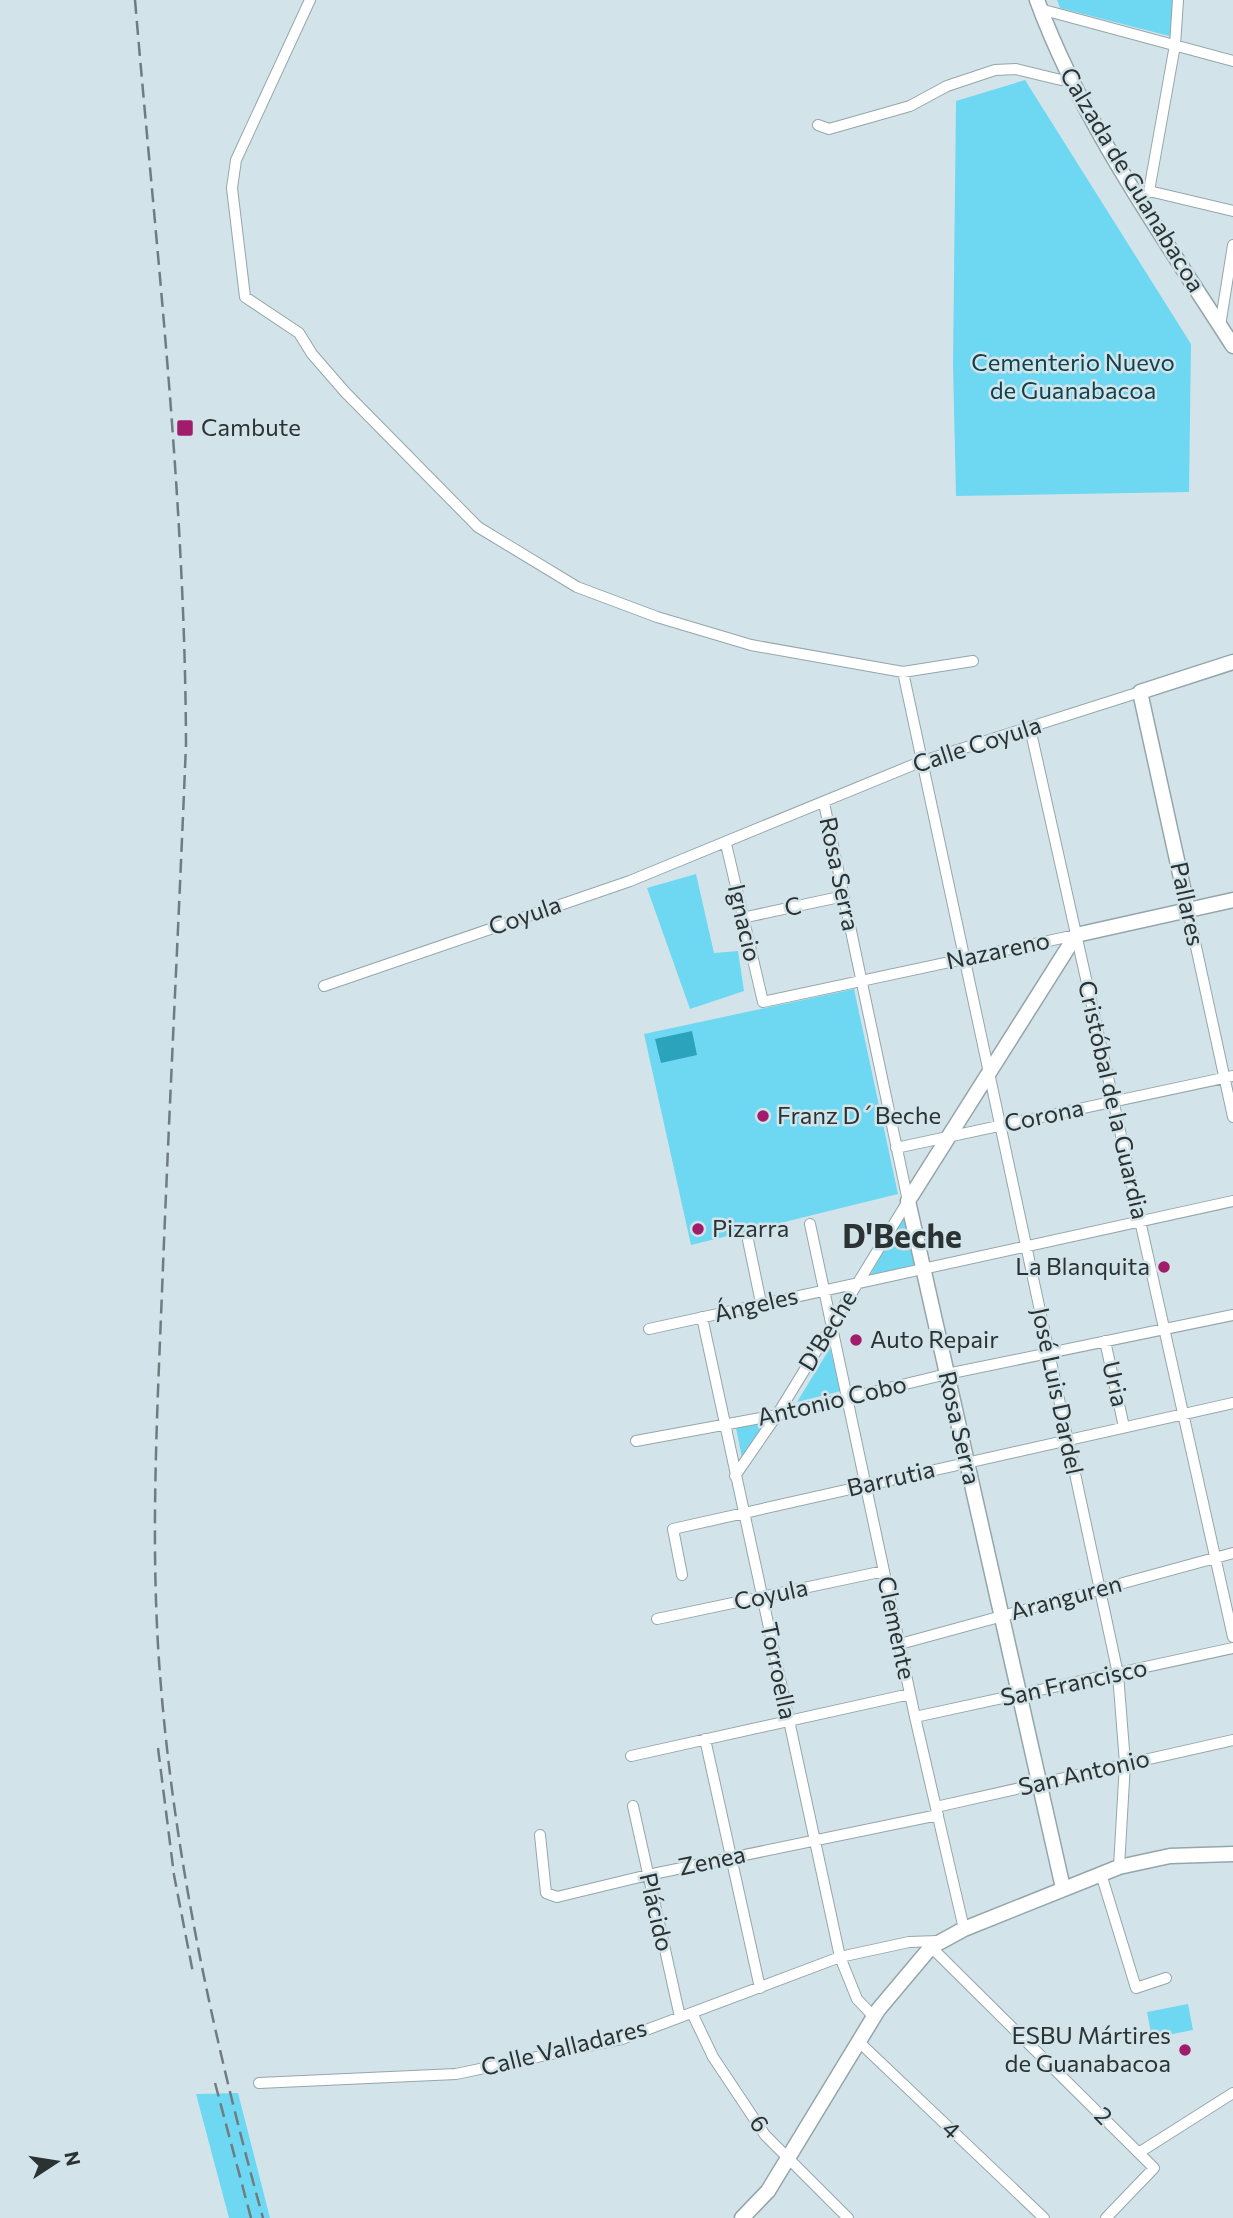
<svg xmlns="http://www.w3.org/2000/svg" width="1233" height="2218" font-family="Commissioner,sans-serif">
<rect width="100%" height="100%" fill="#d2e4e9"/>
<path fill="#6ed8f2" d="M 1057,0 L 1176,0 L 1173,37 L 1060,8 Z
M 1025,80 L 1191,344 L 1189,492 L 956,496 L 953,365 L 956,101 Z
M 696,874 L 714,953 L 738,951 L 744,991 L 690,1009 L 647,888 Z
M 854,989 L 898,1194 L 691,1245 L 644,1034 Z
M 907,1209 L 919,1266 L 869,1277 Z
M 830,1348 L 841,1391 L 797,1402 Z
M 771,1420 L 743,1463 L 736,1428 Z
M 1188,2004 L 1193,2030 L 1152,2038 L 1147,2012 Z
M 238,2093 L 270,2218 L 229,2218 L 196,2094 Z"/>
<path fill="#2ba3bd" d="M 692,1031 L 697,1055 L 661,1063 L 655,1039 Z"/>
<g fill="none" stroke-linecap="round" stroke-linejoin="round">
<defs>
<path id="street" d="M 310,0 L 236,160 L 232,188 L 245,297 L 299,333 L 312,354 L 345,392 L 478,527 L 577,587 L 657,617 L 751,645 L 903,672 L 973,661
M 1040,9 L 1233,61
M 818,125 L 829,129 L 910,106 L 947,86 L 995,70 L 1016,69 L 1061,80 L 1068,77
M 1149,191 L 1175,45 L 1178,0
M 1145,195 L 1149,191 L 1233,211
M 1220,326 L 1233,245
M 903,672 L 1118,1674 L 1125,1763 L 1119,1867
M 1030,728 L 1233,1637
M 726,844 L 763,1002 L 1076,935
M 1188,910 L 1233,1117
M 742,918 L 844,896
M 324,986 L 630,881 L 920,762 L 1140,692
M 896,1148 L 1233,1076
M 810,1224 L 915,1717 L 964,1929
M 748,1240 L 761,1303
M 702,1317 L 840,1957 L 857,1999 L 874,2017
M 649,1329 L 1233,1201
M 1105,1341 L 1124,1427
M 636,1441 L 777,1415 L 947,1374 L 1233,1315
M 735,1476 L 777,1415 L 908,1201 L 824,803
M 682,1575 L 673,1529 L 1233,1403
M 657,1619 L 884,1571
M 900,1644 L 1233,1553
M 915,1717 L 1233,1648
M 705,1739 L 760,1988
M 631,1756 L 910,1694
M 633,1806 L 680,2017
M 936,1807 L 1233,1740
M 540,1835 L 546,1893 L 557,1897 L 648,1875 L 938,1815
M 1101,1874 L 1136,1988 L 1166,1978
M 931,1947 L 1154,2168 L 1106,2218
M 692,2013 L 713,2057 L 765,2135 L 848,2218
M 858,2041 L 1044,2218
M 259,2083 L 456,2074 L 622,2039 L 840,1957 L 909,1942 L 938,1941
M 1140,2152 L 1233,2093"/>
<path id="secondary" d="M 1037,0 C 1083,125 1162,235 1233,346
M 1188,910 L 1140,692 L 1233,662
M 1063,1888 L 908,1201 L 1076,935 L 1233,900
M 742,2218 L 768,2191 L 878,2010 L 931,1947 L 964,1929 L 1119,1867 L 1170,1856 L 1233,1854"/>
</defs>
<use href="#street" stroke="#95a6aa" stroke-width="12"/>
<use href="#secondary" stroke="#95a6aa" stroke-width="17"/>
<use href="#street" stroke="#fff" stroke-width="10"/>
<use href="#secondary" stroke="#fff" stroke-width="14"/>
<path stroke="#707c7f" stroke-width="2.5" stroke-dasharray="14 7" stroke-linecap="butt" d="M 135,0 C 156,248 185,495 186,744 C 179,918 170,1092 163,1266 C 158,1398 150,1530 159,1661 C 172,1849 213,2038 263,2218
M 158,1748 L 174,1875 L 193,1973
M 215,2083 L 251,2218"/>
</g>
<g fill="#a11d6c" stroke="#d2e4e9" stroke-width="2.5">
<rect x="176" y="419" width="18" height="18" rx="3.5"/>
<circle cx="763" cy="1116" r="7"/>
<circle cx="698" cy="1229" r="7"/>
<circle cx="1164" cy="1267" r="7"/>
<circle cx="856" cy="1340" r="7"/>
<circle cx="1185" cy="2050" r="7"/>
</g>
<g text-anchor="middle" stroke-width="5" stroke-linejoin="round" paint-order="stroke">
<g font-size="24" fill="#2b3234" stroke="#d2e4e9">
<text transform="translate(1132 180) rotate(59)" y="8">Calzada de Guanabacoa</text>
<text transform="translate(977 745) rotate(-18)" y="8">Calle Coyula</text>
<text transform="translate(839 874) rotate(78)" y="8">Rosa Serra</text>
<text transform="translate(1187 904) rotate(78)" y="8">Pallares</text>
<text transform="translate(793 907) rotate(-12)" y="8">C</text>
<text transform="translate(525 916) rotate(-19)" y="8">Coyula</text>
<text transform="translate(744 923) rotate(77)" y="8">Ignacio</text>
<text transform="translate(998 951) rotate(-12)" y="8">Nazareno</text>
<text transform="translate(1113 1100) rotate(77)" y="8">Cristóbal de la Guardia</text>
<text transform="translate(1044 1116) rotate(-12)" y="8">Corona</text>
<text transform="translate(756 1305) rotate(-13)" y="8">Ángeles</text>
<text transform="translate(828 1331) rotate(-59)" y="8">D'Beche</text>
<text transform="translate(1115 1384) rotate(77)" y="8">Uria</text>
<text transform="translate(1057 1391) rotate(78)" y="8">José Luis Dardel</text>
<text transform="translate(832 1401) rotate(-13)" y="8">Antonio Cobo</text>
<text transform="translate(959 1428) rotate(77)" y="8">Rosa Serra</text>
<text transform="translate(891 1479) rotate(-13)" y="8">Barrutia</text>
<text transform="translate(771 1595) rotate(-12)" y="8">Coyula</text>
<text transform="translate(1066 1598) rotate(-15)" y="8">Aranguren</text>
<text transform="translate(896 1628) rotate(78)" y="8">Clemente</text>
<text transform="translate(778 1671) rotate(78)" y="8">Torroella</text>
<text transform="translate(1074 1683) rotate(-12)" y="8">San Francisco</text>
<text transform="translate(1084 1773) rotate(-13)" y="8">San Antonio</text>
<text transform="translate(712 1861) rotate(-12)" y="8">Zenea</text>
<text transform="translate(656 1912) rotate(77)" y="8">Plácido</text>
<text transform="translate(564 2048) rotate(-14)" y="8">Calle Valladares</text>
<text transform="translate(1103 2116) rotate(45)" y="8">2</text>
<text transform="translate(759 2124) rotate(55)" y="8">6</text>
<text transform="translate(951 2130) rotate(44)" y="8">4</text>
</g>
<g font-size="24" fill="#10424d" stroke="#d2e4e9">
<text x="1073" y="371">Cementerio Nuevo<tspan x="1073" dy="28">de Guanabacoa</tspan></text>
</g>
<g font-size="24" fill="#2b3234" stroke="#d2e4e9" text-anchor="start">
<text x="201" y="436">Cambute</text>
<text x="777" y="1124">Franz D´Beche</text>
<text x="712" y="1237">Pizarra</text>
<text x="1150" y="1275" text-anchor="end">La Blanquita</text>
<text x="870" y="1348">Auto Repair</text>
<text x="1171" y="2044" text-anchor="end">ESBU Mártires<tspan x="1171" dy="28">de Guanabacoa</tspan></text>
</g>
<g font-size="32" font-weight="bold" fill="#2b3234" stroke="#d2e4e9">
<text x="902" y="1248">D'Beche</text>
</g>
</g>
<g transform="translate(56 2162) rotate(78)" stroke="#d2e4e9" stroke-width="5" paint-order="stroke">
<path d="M0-5L12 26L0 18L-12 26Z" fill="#2b3234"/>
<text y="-10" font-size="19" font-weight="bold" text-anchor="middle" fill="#2b3234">N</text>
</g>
</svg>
